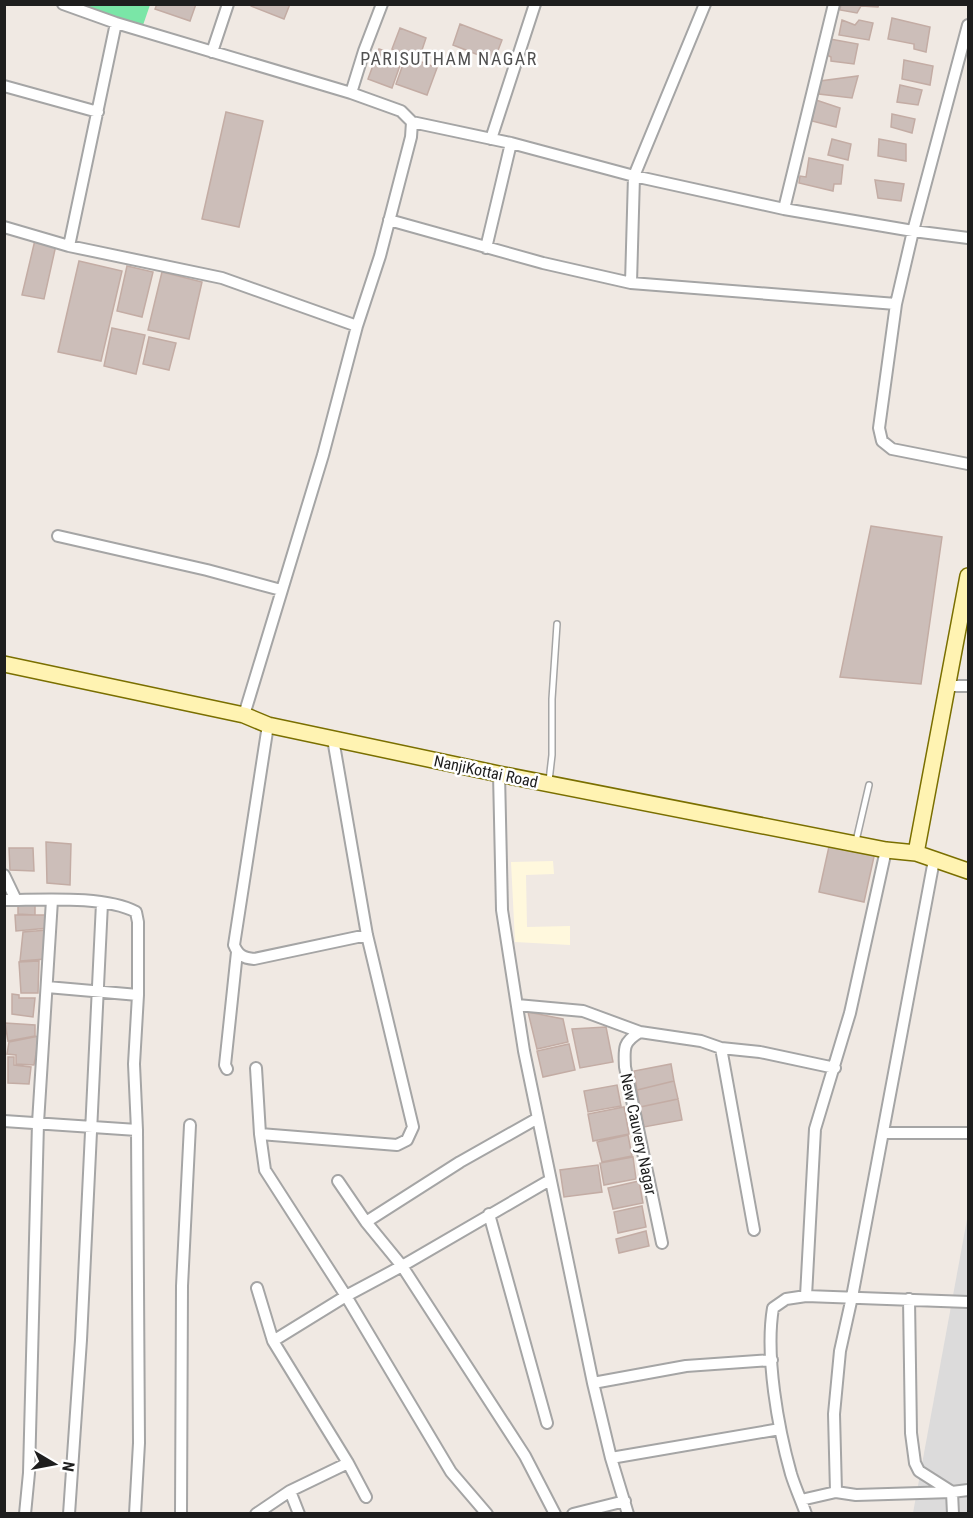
<svg xmlns="http://www.w3.org/2000/svg" width="973" height="1518" font-family="'Roboto Condensed',sans-serif">
<rect width="100%" height="100%" fill="#f0e9e3"/>
<path fill="#dcdbdb" d="M 968,1214 L 968,1513 L 913,1513 Z"/>
<path fill="#fff8dd" d="M 553,861 L 554,874 L 526,875 L 527,927 L 570,926 L 570,945 L 515,942 L 511,862 Z"/>
<path fill="#7ae6a7" d="M 79,5 L 150,5 L 142,28 Z"/>
<path fill="#ccbeb9" stroke="#c3aca4" stroke-width="1.5" d="M 157,4 L 196,4 L 190,21 L 155,9 Z
M 251,4 L 290,4 L 284,19 L 251,6 Z
M 841,4 L 879,4 L 878,7 L 861,6 L 857,13 L 840,10 Z
M 892,18 L 930,27 L 926,52 L 914,49 L 914,44 L 888,39 Z
M 842,20 L 855,25 L 859,20 L 873,23 L 869,40 L 839,35 Z
M 460,24 L 502,40 L 494,61 L 453,45 Z
M 400,28 L 426,38 L 419,59 L 392,49 Z
M 830,39 L 858,44 L 854,64 L 831,61 L 831,57 L 827,55 Z
M 379,49 L 403,57 L 392,88 L 368,79 Z
M 406,56 L 437,68 L 427,95 L 396,84 Z
M 904,60 L 933,66 L 930,85 L 902,79 Z
M 858,76 L 852,98 L 819,94 L 820,81 Z
M 900,85 L 922,90 L 918,105 L 897,102 Z
M 816,100 L 840,108 L 836,127 L 812,121 Z
M 226,112 L 263,121 L 239,227 L 202,219 Z
M 892,114 L 915,119 L 912,133 L 891,127 Z
M 832,139 L 851,144 L 848,160 L 828,155 Z
M 879,139 L 906,144 L 906,161 L 878,156 Z
M 809,158 L 843,165 L 841,184 L 834,184 L 833,191 L 799,183 L 800,176 L 806,177 Z
M 875,180 L 904,184 L 901,201 L 878,198 Z
M 35,240 L 56,245 L 44,299 L 22,295 Z
M 79,261 L 122,271 L 101,361 L 58,352 Z
M 127,266 L 153,272 L 142,317 L 117,311 Z
M 162,272 L 202,282 L 189,339 L 148,330 Z
M 112,328 L 145,335 L 136,374 L 104,366 Z
M 149,337 L 176,343 L 169,370 L 143,364 Z
M 871,526 L 942,537 L 921,684 L 840,677 Z
M 46,842 L 71,844 L 70,885 L 47,883 Z
M 830,842 L 875,852 L 864,902 L 819,892 Z
M 9,848 L 33,848 L 34,871 L 10,870 Z
M 18,902 L 35,903 L 35,915 L 18,914 Z
M 15,915 L 50,915 L 49,928 L 16,931 Z
M 47,930 L 45,959 L 20,961 L 23,932 Z
M 39,961 L 38,993 L 21,993 L 19,962 Z
M 12,994 L 19,995 L 19,998 L 35,998 L 33,1017 L 12,1014 Z
M 528,1012 L 563,1019 L 568,1042 L 537,1049 Z
M 5,1023 L 35,1025 L 35,1036 L 8,1041 Z
M 606,1027 L 613,1062 L 580,1068 L 572,1029 Z
M 39,1036 L 34,1065 L 16,1064 L 16,1055 L 7,1054 L 9,1042 Z
M 569,1044 L 575,1070 L 543,1077 L 537,1051 Z
M 8,1057 L 14,1057 L 14,1065 L 31,1067 L 29,1084 L 8,1083 Z
M 671,1064 L 674,1081 L 637,1090 L 634,1071 Z
M 674,1081 L 678,1099 L 640,1107 L 637,1090 Z
M 617,1085 L 621,1106 L 588,1112 L 584,1091 Z
M 678,1099 L 682,1120 L 644,1127 L 640,1107 Z
M 624,1107 L 629,1134 L 593,1141 L 588,1114 Z
M 628,1135 L 632,1156 L 602,1162 L 597,1142 Z
M 633,1157 L 636,1179 L 604,1185 L 600,1163 Z
M 598,1165 L 602,1192 L 564,1197 L 560,1170 Z
M 639,1181 L 643,1203 L 613,1209 L 608,1188 Z
M 642,1206 L 646,1227 L 618,1233 L 614,1212 Z
M 646,1231 L 649,1246 L 619,1253 L 616,1239 Z"/>
<g fill="none" stroke-linecap="round" stroke-linejoin="round">
<defs>
<path id="lane" d="M 549,781 L 552,755 L 552,699 L 557,624
M 856,841 L 869,785"/>
<path id="street" d="M 63,4 L 116,23 L 351,93
M 968,25 L 913,231 L 896,304 L 879,428 L 882,441 L 892,449 L 968,464
M 212,52 L 228,4
M 4,86 L 98,112
M 412,122 L 511,143 L 634,176 L 784,209 L 913,231 L 968,238
M 491,139 L 535,4
M 784,209 L 834,4
M 389,220 L 543,263 L 631,283 L 896,304
M 4,227 L 69,246 L 222,278 L 357,326
M 69,246 L 116,23
M 486,248 L 511,143
M 631,283 L 634,176 L 705,4
M 58,536 L 207,570 L 281,590
M 947,686 L 968,686
M 244,715 L 323,455 L 357,326 L 380,256 L 411,137 L 412,122 L 401,111 L 351,93 L 364,51 L 382,4
M 268,725 L 234,945 C 238,955 243,958 254,959 L 367,935
M 499,774 L 502,910 L 524,1051 L 593,1383 L 611,1458 L 628,1514
M 4,875 L 16,900
M 4,900 C 41,900 104,895 136,912 L 138,922 L 138,995 L 134,1064 L 137,1130 L 139,1443 L 135,1514
M 47,987 L 138,995
M 517,1005 L 583,1011 L 640,1032 L 701,1041 L 721,1048 L 760,1052 L 835,1068
M 640,1032 C 623,1042 624,1048 625,1067 L 662,1243
M 721,1048 L 754,1230
M 256,1068 L 260,1134 L 265,1170 L 346,1296 L 451,1472 L 487,1514
M 227,1069 L 225,1065 L 237,952
M 4,1121 L 137,1130
M 884,1133 L 968,1133
M 260,1134 L 397,1145 L 407,1140 L 413,1127 L 367,935 L 333,739
M 338,1181 L 366,1222 L 402,1266 L 525,1456 L 555,1514
M 489,1214 L 547,1423
M 366,1222 L 460,1162 L 538,1118
M 257,1288 L 273,1341 L 348,1463 L 366,1497
M 806,1296 L 815,1129 L 850,1013 L 886,850
M 909,1299 L 911,1433 L 915,1463 L 919,1471 L 952,1492
M 273,1341 L 346,1296 L 402,1266 L 550,1180
M 593,1383 L 686,1366 L 772,1360
M 611,1458 L 780,1429
M 290,1491 L 299,1514
M 836,1492 L 834,1414 L 840,1351 L 852,1297 L 934,860
M 801,1500 L 836,1492 L 856,1495 L 952,1492
M 25,1514 L 29,1473 L 38,1123 L 52,900
M 69,1514 L 81,1340 L 102,903
M 181,1514 L 182,1286 L 190,1125
M 256,1514 L 290,1491 L 348,1463
M 573,1514 L 625,1501
M 806,1514 C 801,1500 795,1487 791,1474 C 778,1428 765,1356 773,1308 L 786,1299 L 806,1296 L 968,1302
M 953,1514 L 952,1492 L 968,1490"/>
<path id="secondary" d="M 4,664 L 244,715 L 268,725 L 499,774 L 886,850 L 916,853 L 968,871
M 916,853 L 968,576"/>
</defs>
<use href="#lane" stroke="#a5a5a5" stroke-width="8"/>
<use href="#street" stroke="#a5a5a5" stroke-width="14"/>
<use href="#secondary" stroke="#7a6f00" stroke-width="18"/>
<use href="#lane" stroke="#fff" stroke-width="5"/>
<use href="#street" stroke="#fff" stroke-width="10"/>
<use href="#secondary" stroke="#fff3b2" stroke-width="15"/>
</g>
<g text-anchor="middle" stroke-width="5" stroke-linejoin="round" paint-order="stroke">
<g font-size="16" fill="#1e1e1e" stroke="#fff">
<text transform="translate(486 771) rotate(12)" y="6">NanjiKottai Road</text>
<text transform="translate(639 1134) rotate(78)" y="6">New Cauvery Nagar</text>
</g>
<g font-size="18" letter-spacing="1.5" fill="#515151" stroke="#fff">
<text x="449" y="65">PARISUTHAM NAGAR</text>
</g>
</g>
<rect width="973" height="1518" fill="none" stroke="#1e1e1e" stroke-width="12"/>
<g transform="translate(54 1464) rotate(100)" stroke="#ffffff" stroke-width="4.5" paint-order="stroke">
<path d="M0-4.5L10 22L0 15L-10 22Z" fill="#1e1e1e"/>
<text y="-9" font-size="16" font-weight="bold" text-anchor="middle" fill="#1e1e1e">N</text>
</g>
</svg>
